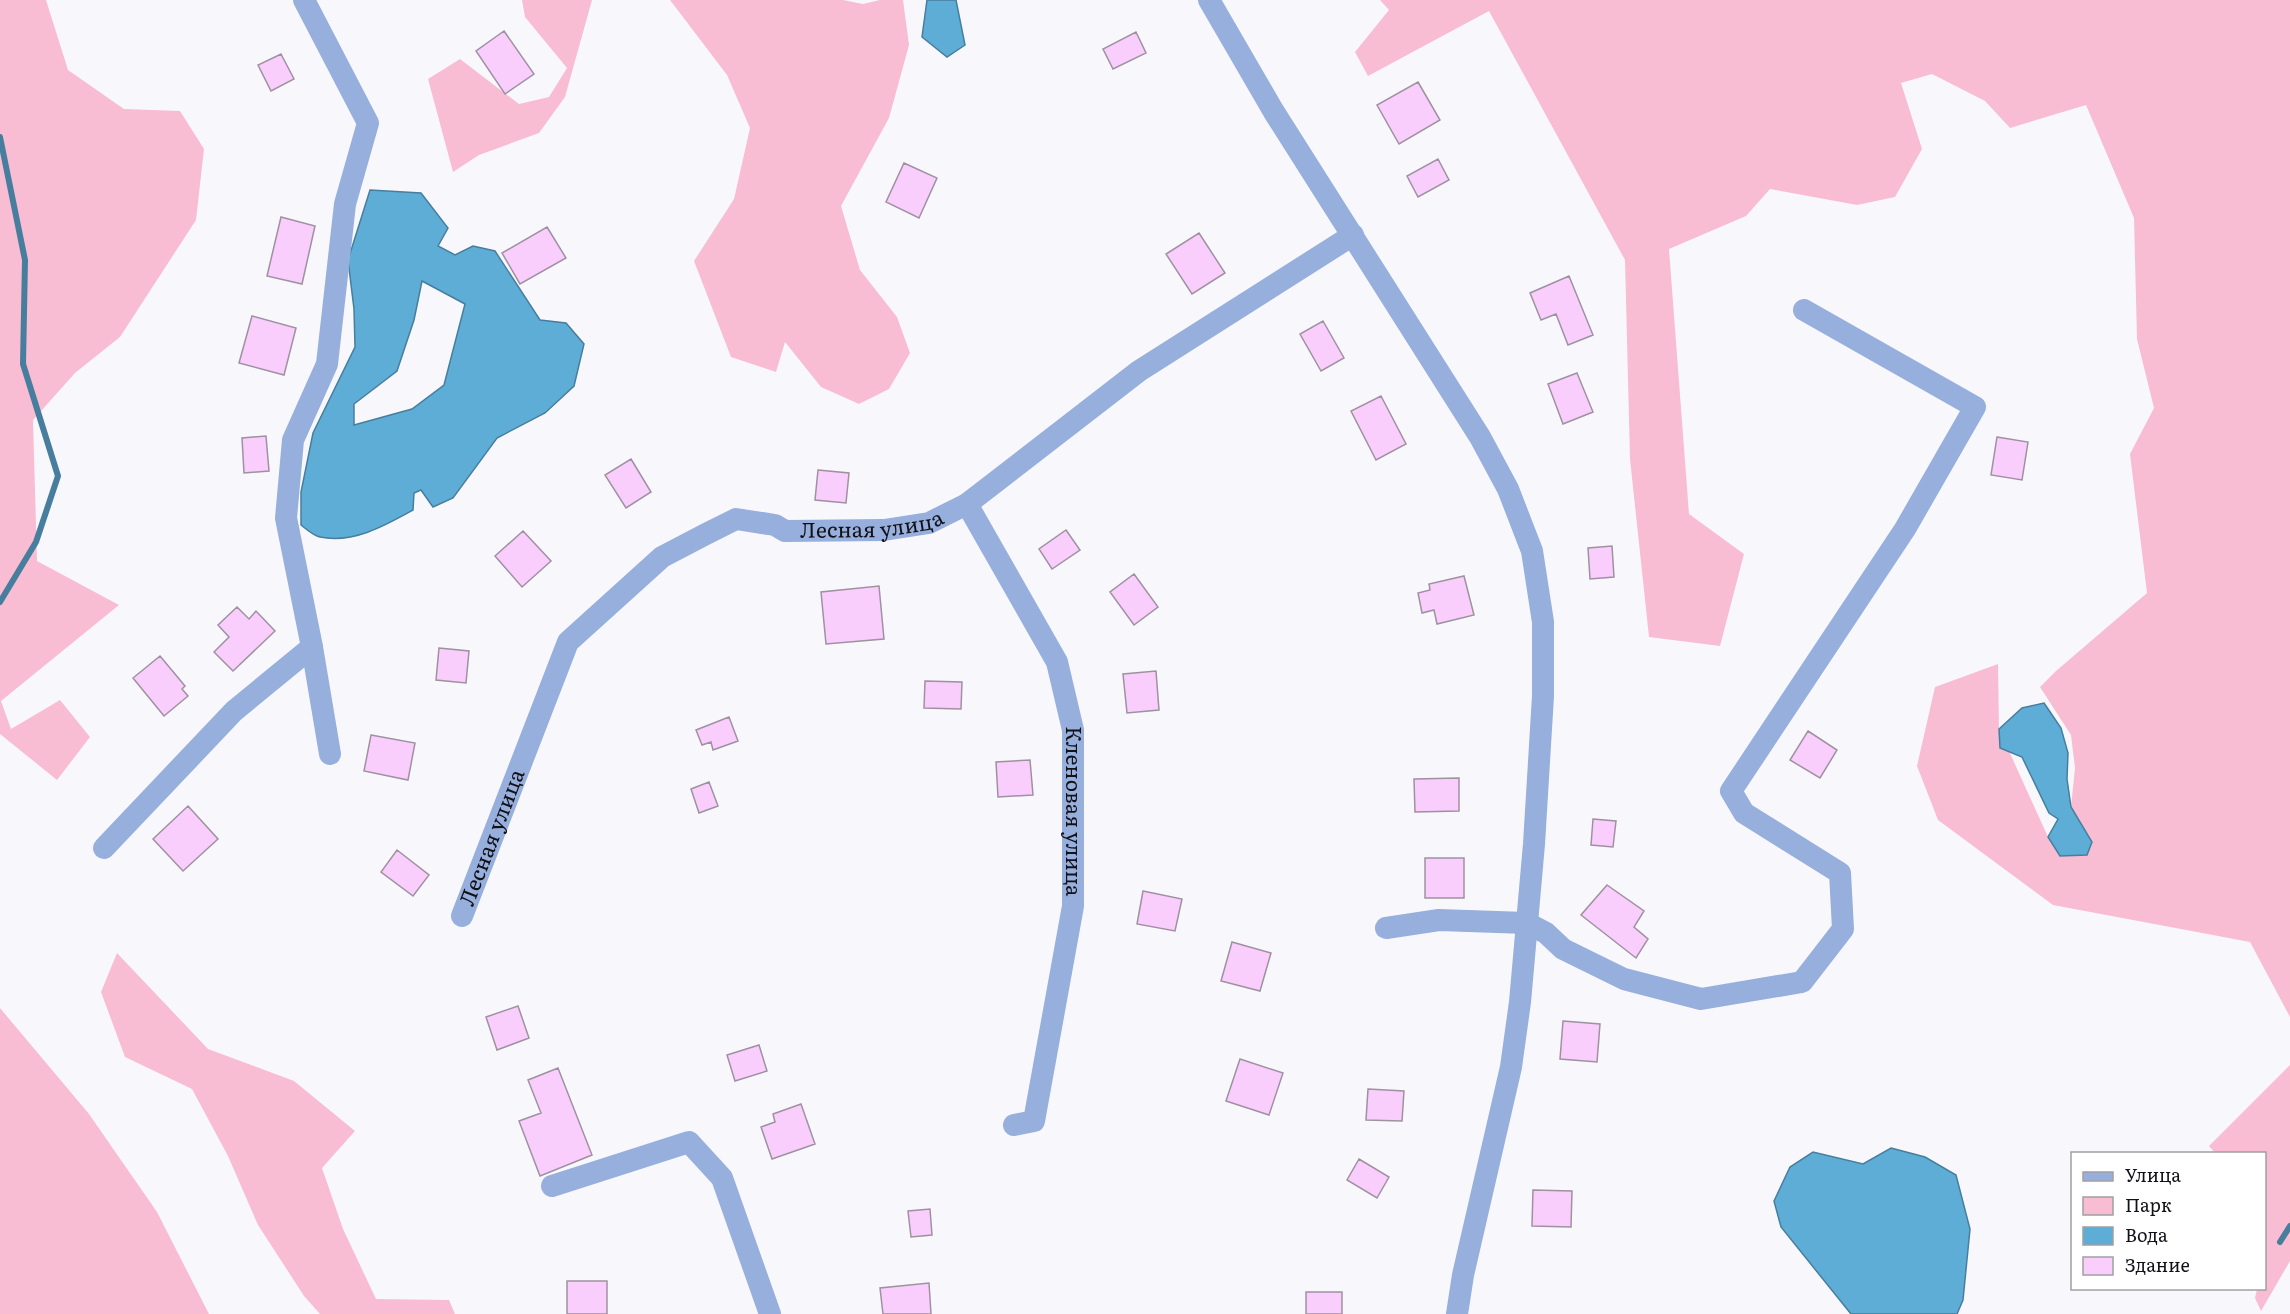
<svg xmlns="http://www.w3.org/2000/svg" width="2290" height="1314" font-family="Literata,serif">
<rect width="100%" height="100%" fill="#f8f8fc"/>
<path fill="#f8bdd3" d="M 0,0 L 46,0 L 68,70 L 124,109 L 180,111 L 204,149 L 196,220 L 120,337 L 75,373 L 33,420 L 37,561 L 119,605 L 1,701 L 11,729 L 60,700 L 90,737 L 57,780 L 0,734 Z
M 522,0 L 592,0 L 565,97 L 539,133 L 479,155 L 453,172 L 428,79 L 460,59 L 519,104 L 549,97 L 567,68 L 525,17 Z
M 670,0 L 843,0 L 863,4 L 880,0 L 903,0 L 909,45 L 889,118 L 841,206 L 860,270 L 897,317 L 910,353 L 889,389 L 859,404 L 821,387 L 785,342 L 776,372 L 731,357 L 694,261 L 734,199 L 750,128 L 727,75 Z
M 1380,0 L 2290,0 L 2290,1017 L 2250,942 L 2053,905 L 1938,820 L 1917,766 L 1935,687 L 1998,664 L 1999,729 L 2048,837 L 2060,855 L 2087,855 L 2092,841 L 2071,807 L 2075,768 L 2071,735 L 2040,687 L 2056,671 L 2147,593 L 2130,454 L 2154,408 L 2137,339 L 2134,218 L 2086,105 L 2010,128 L 1985,101 L 1932,74 L 1901,83 L 1922,149 L 1895,197 L 1857,205 L 1770,189 L 1746,216 L 1669,249 L 1689,514 L 1744,554 L 1720,646 L 1649,637 L 1630,459 L 1625,260 L 1489,11 L 1368,76 L 1355,52 L 1389,10 Z
M 117,953 L 208,1049 L 294,1081 L 355,1131 L 322,1168 L 343,1229 L 376,1299 L 449,1300 L 455,1314 L 320,1314 L 304,1296 L 258,1225 L 228,1156 L 192,1089 L 125,1057 L 101,992 Z
M 0,1008 L 89,1114 L 157,1212 L 209,1314 L 0,1314 Z
M 2290,1065 L 2290,1261 L 2261,1311 L 2255,1298 L 2257,1289 L 2264,1288 L 2264,1154 L 2215,1153 L 2209,1146 Z"/>
<path fill="#5eadd6" stroke="#477e9d" stroke-width="1.5" fill-rule="evenodd" d="M 927,0 L 956,0 L 965,45 L 947,57 L 922,37 Z
M 370,190 L 421,193 L 448,228 L 438,246 L 455,255 L 473,246 L 495,251 L 540,320 L 566,323 L 584,344 L 574,386 L 545,413 L 497,438 L 453,498 L 433,507 L 421,490 L 414,493 L 413,510 C 386,525 353,544 320,537 C 314,536 306,529 301,525 L 301,492 L 313,433 L 355,347 L 354,309 L 348,260 ZM 422,281 L 465,304 L 444,385 L 412,409 L 354,425 L 354,404 L 397,371 L 414,320 Z
M 2044,703 L 2061,728 L 2068,753 L 2067,779 L 2071,807 L 2092,842 L 2087,855 L 2060,856 L 2048,837 L 2058,819 L 2049,813 L 2022,757 L 2000,748 L 1999,729 L 2022,708 Z
M 1891,1148 L 1925,1157 L 1956,1175 L 1970,1229 L 1963,1300 L 1957,1314 L 1851,1314 L 1781,1227 L 1774,1201 L 1790,1167 L 1813,1152 L 1863,1164 Z"/>
<g fill="none" stroke-linecap="round" stroke-linejoin="round">
<path stroke="#477e9d" stroke-width="6" d="M 0,137 L 25,260 L 23,364 L 58,476 L 36,542 L 0,602
M 2280,1242 L 2290,1226"/>
</g>
<path fill="#f9cefd" stroke="#9f91a0" stroke-width="1.5" d="M 504,31 L 534,74 L 505,94 L 476,51 Z
M 1136,32 L 1146,53 L 1113,69 L 1103,49 Z
M 281,54 L 294,79 L 271,91 L 258,65 Z
M 1418,82 L 1440,120 L 1399,144 L 1377,105 Z
M 1438,159 L 1449,180 L 1418,197 L 1407,176 Z
M 904,163 L 937,178 L 919,218 L 886,202 Z
M 281,217 L 315,226 L 302,284 L 267,276 Z
M 547,227 L 566,258 L 520,284 L 502,253 Z
M 1199,233 L 1225,273 L 1192,294 L 1166,254 Z
M 1569,276 L 1593,335 L 1568,345 L 1556,314 L 1541,320 L 1530,293 Z
M 252,316 L 296,328 L 284,375 L 239,363 Z
M 1323,321 L 1344,358 L 1321,371 L 1300,334 Z
M 1577,373 L 1593,412 L 1563,424 L 1548,384 Z
M 1381,396 L 1406,444 L 1376,460 L 1351,411 Z
M 266,436 L 269,471 L 244,473 L 242,438 Z
M 1997,437 L 2028,442 L 2022,480 L 1991,475 Z
M 631,459 L 651,492 L 626,508 L 605,475 Z
M 818,470 L 849,473 L 846,503 L 815,500 Z
M 1066,530 L 1080,550 L 1052,569 L 1039,549 Z
M 523,531 L 551,561 L 522,587 L 495,556 Z
M 1612,546 L 1614,577 L 1590,579 L 1588,548 Z
M 1134,574 L 1158,607 L 1134,625 L 1110,592 Z
M 1464,576 L 1474,615 L 1437,624 L 1434,610 L 1422,613 L 1418,593 L 1430,590 L 1429,584 Z
M 879,586 L 884,639 L 826,644 L 821,592 Z
M 237,607 L 249,619 L 256,611 L 275,631 L 233,671 L 214,652 L 229,637 L 218,625 Z
M 439,648 L 469,651 L 466,683 L 436,680 Z
M 160,656 L 185,686 L 182,689 L 188,696 L 164,716 L 133,678 Z
M 1156,671 L 1159,710 L 1127,713 L 1123,674 Z
M 925,681 L 962,682 L 961,709 L 924,708 Z
M 729,717 L 738,741 L 713,750 L 711,742 L 702,745 L 696,730 Z
M 1808,731 L 1837,750 L 1820,778 L 1790,760 Z
M 371,735 L 415,743 L 408,780 L 364,771 Z
M 1030,760 L 1033,795 L 998,797 L 996,762 Z
M 1459,778 L 1459,811 L 1415,812 L 1414,779 Z
M 709,782 L 718,806 L 699,813 L 691,789 Z
M 188,806 L 218,839 L 183,871 L 153,839 Z
M 1593,819 L 1616,821 L 1613,847 L 1591,845 Z
M 397,850 L 429,875 L 413,896 L 381,872 Z
M 1425,858 L 1464,858 L 1464,898 L 1425,898 Z
M 1607,885 L 1644,911 L 1634,927 L 1648,939 L 1636,958 L 1581,915 Z
M 1143,891 L 1182,899 L 1175,931 L 1137,924 Z
M 1232,942 L 1271,953 L 1260,991 L 1221,981 Z
M 518,1006 L 529,1038 L 497,1050 L 486,1017 Z
M 1563,1021 L 1600,1024 L 1597,1062 L 1560,1059 Z
M 759,1045 L 767,1071 L 735,1081 L 727,1055 Z
M 1240,1059 L 1283,1073 L 1269,1115 L 1226,1101 Z
M 558,1068 L 592,1155 L 540,1176 L 519,1121 L 541,1113 L 528,1080 Z
M 1368,1089 L 1404,1091 L 1402,1121 L 1366,1120 Z
M 801,1104 L 815,1144 L 772,1159 L 761,1127 L 775,1122 L 773,1114 Z
M 1359,1159 L 1389,1177 L 1377,1198 L 1347,1180 Z
M 1533,1190 L 1572,1191 L 1571,1227 L 1532,1226 Z
M 930,1209 L 932,1235 L 911,1237 L 908,1211 Z
M 567,1281 L 607,1281 L 607,1314 L 567,1314 Z
M 929,1283 L 931,1314 L 883,1314 L 880,1288 Z
M 1306,1292 L 1342,1292 L 1342,1314 L 1306,1314 Z"/>
<g fill="none" stroke-linecap="round" stroke-linejoin="round">
<g stroke="#97afdc" stroke-width="22">
<path d="M 304,0 L 368,123 L 345,204 L 327,364 L 293,440 L 286,518 L 312,647 L 330,754"/>
<path d="M 1209,0 L 1274,112 L 1480,437 L 1508,489 L 1532,551 L 1543,622 L 1543,696 L 1534,844 L 1520,1002 L 1511,1067 L 1463,1275 L 1457,1314"/>
<path id="s1" d="M 967,504 L 1057,662 L 1073,730 L 1073,906 L 1034,1121 L 1014,1125"/>
<path d="M 104,848 L 234,711 L 312,647"/>
<path id="s2" d="M 462,916 L 568,642 L 662,557 L 706,534 L 736,519 L 775,525 L 785,531 L 884,530 L 929,523 L 967,504 L 1139,371 L 1353,235"/>
<path d="M 1386,928 L 1439,920 L 1527,923 L 1546,933 L 1563,949 L 1624,979 L 1701,999 L 1802,982 L 1843,929 L 1840,873 L 1744,813 L 1731,791 L 1905,529 L 1975,407 L 1804,310"/>
<path d="M 552,1186 L 689,1142 L 722,1178 L 770,1314"/>
</g>
</g>
<g text-anchor="middle" stroke-width="4.5" stroke-linejoin="round" paint-order="stroke">
<g font-size="21" fill="#121118" stroke="#fff">
<text dy="7" stroke="none"><textPath href="#s2" startOffset="642">Лесная улица</textPath></text>
<text dy="7" stroke="none"><textPath href="#s1" startOffset="333">Кленовая улица</textPath></text>
<text dy="7" stroke="none"><textPath href="#s2" startOffset="84">Лесная улица</textPath></text>
</g>
</g>
<rect x="2071" y="1152" width="195" height="138" fill="#ffffff" stroke="#a0a0a3" stroke-width="1.5"/>
<rect x="2083" y="1172" width="30" height="9" fill="#97afdc" stroke="#a0a0a3" stroke-width="1.5"/>
<text x="2125" y="1182" font-size="18" fill="#121118">Улица</text>
<rect x="2083" y="1197" width="30" height="18" fill="#f8bdd3" stroke="#a0a0a3" stroke-width="1.5"/>
<text x="2125" y="1212" font-size="18" fill="#121118">Парк</text>
<rect x="2083" y="1227" width="30" height="18" fill="#5eadd6" stroke="#a0a0a3" stroke-width="1.5"/>
<text x="2125" y="1242" font-size="18" fill="#121118">Вода</text>
<rect x="2083" y="1257" width="30" height="18" fill="#f9cefd" stroke="#a0a0a3" stroke-width="1.5"/>
<text x="2125" y="1272" font-size="18" fill="#121118">Здание</text>
</svg>
